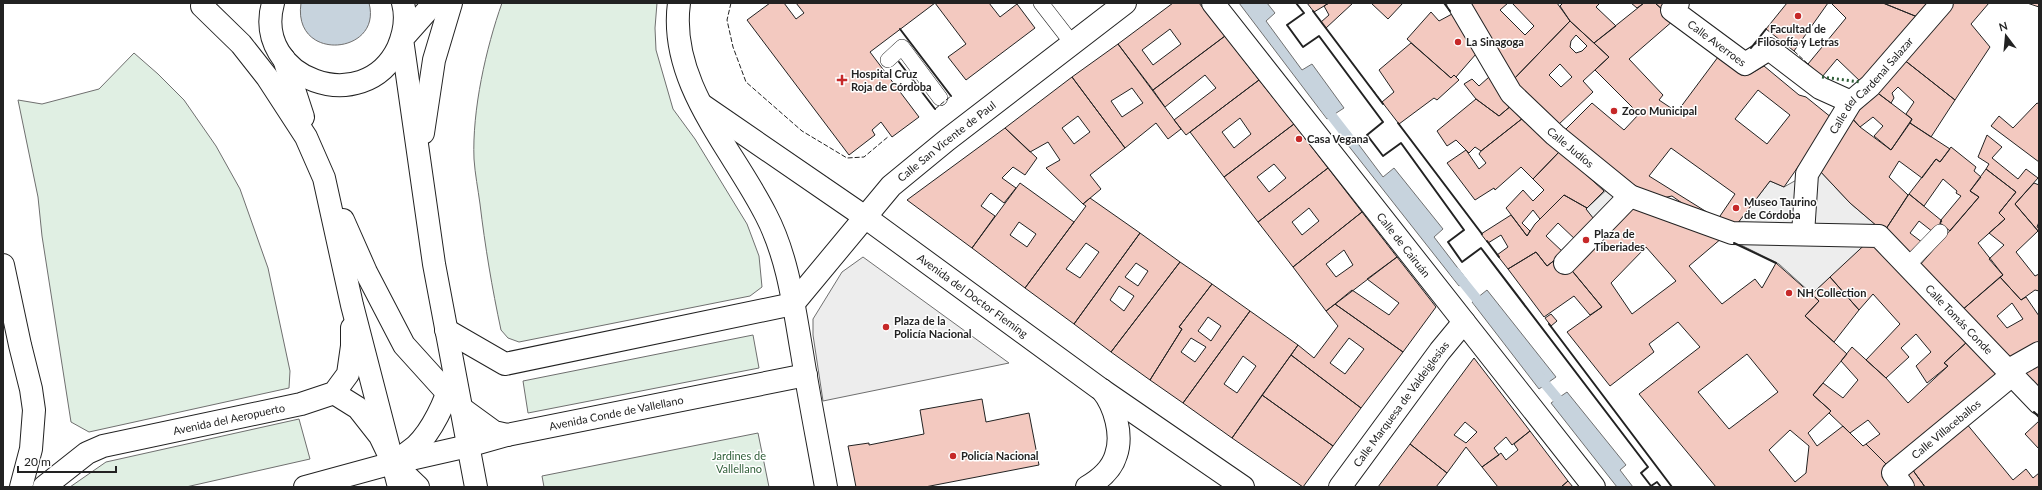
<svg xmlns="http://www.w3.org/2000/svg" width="2042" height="490" font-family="Lato,sans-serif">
<rect width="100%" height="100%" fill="#fff"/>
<path fill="#e0efe3" stroke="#6f6f6f" d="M 502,3 L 657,3 L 655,28 L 656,50 L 673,109 L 695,139 L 747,224 L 759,256 L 762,287 L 750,296 L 519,342 L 508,338 L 501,330 C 492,288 485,246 480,204 C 478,189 475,174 474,159 C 472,110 486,48 502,3 Z
M 134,53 L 158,74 L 184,100 L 216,146 L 240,189 L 268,268 L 290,371 L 289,388 L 89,432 L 71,422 L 42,236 L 38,197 L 18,100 L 42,104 L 99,89 Z
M 753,335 L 759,368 L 528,413 L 523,381 Z
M 299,419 L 310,459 L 186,487 L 70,487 L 106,462 Z
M 758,433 L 769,487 L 544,487 L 542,476 Z"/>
<path fill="#ededed" stroke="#6f6f6f" d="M 1819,170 L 1850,203 L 1884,232 L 1873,238 L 1812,294 L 1779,264 L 1729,239 L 1734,228 L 1770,181 L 1784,187 L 1807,174 Z
M 1613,184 L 1630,196 L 1596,223 L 1586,209 Z
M 863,257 L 1009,363 L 823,401 L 813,335 L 813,319 L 842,272 Z"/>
<path fill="#c7d3dd" stroke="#6f6f6f" d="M 301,3 L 369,3 C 383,55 292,63 301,3 Z
M 1239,3 L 1267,3 L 1275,13 L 1266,21 L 1302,70 L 1312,64 L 1344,108 L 1327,119 Z
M 1347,129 L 1383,177 L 1394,168 L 1443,229 L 1434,237 L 1467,280 L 1459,286 L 1340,135 Z
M 1487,290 L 1556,377 L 1539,389 L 1472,302 Z
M 1567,392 L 1626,465 L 1620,470 L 1633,487 L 1617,487 L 1551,403 Z"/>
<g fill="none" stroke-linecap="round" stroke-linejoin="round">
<path stroke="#c7d3dd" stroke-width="10" d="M 1324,106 L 1352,142
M 1455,272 L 1484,308
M 1537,374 L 1566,409"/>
</g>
<path fill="#f3c9c0" stroke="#222" fill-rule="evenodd" d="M 770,3 L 784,3 L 796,19 L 804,13 L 796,3 L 935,3 L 870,52 L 919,117 L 892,137 L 881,122 L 872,130 L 875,135 L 849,155 L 747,20 Z
M 935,3 L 989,3 L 1000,17 L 1017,4 L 1035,28 L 966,80 L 948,57 L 966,44 Z
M 1173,3 L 1199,3 L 1225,36 L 1153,90 L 1118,44 ZM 1170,29 L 1181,44 L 1153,65 L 1142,50 Z
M 1307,3 L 1329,3 L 1314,12 Z
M 1329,3 L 1353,3 L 1326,28 L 1321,22 L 1329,15 L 1324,6 Z
M 1371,3 L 1403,3 L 1388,19 Z
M 1468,3 L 1508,3 L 1500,10 L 1525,35 L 1534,26 L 1512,3 L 1557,3 L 1570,21 L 1512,81 Z
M 1563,3 L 1600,3 L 1596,7 L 1616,26 L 1594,43 L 1570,21 L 1560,6 Z
M 1631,3 L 1644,3 L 1637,8 Z
M 1644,3 L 1655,3 L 1674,20 L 1629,59 L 1663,95 L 1659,100 L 1677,112 L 1718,57 L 1750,74 L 1764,66 L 1799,95 L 1806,97 L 1832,118 L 1784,187 L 1770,181 L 1734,228 L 1713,225 L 1672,196 L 1653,200 L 1565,130 L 1592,103 L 1624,130 L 1639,114 L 1595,70 L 1609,57 L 1594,43 ZM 1758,90 L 1790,115 L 1767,144 L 1735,119 ZM 1671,148 L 1735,194 L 1718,219 L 1649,176 Z
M 1655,3 L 1669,3 L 1663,10 Z
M 1787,3 L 1828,3 L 1794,51 L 1766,29 Z
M 1831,3 L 1883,3 L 1920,18 L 1862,83 L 1837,59 L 1822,77 L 1808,64 L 1846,18 Z
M 1883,3 L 1932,3 L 1920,18 Z
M 1952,3 L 1989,3 L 1971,24 L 1990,47 L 1955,100 L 1903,59 Z
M 2027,3 L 2039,3 L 2039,7 Z
M 1431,12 L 1439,21 L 1452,14 L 1476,54 L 1456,77 L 1454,75 L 1451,78 L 1407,39 Z
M 1570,21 L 1609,57 L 1583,81 L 1593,92 L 1558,125 L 1512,81 ZM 1576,35 L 1587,46 L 1582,51 L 1576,53 L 1570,47 L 1571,41 ZM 1560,64 L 1572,77 L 1561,87 L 1549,75 Z
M 1225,36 L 1259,80 L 1186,135 L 1174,120 L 1216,88 L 1205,75 L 1165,107 L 1153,90 Z
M 1411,43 L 1451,78 L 1454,75 L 1459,80 L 1437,100 L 1434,98 L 1399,124 L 1382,102 L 1394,92 L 1379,70 Z
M 1118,44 L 1181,129 L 1168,139 L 1156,123 L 1125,148 L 1072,77 ZM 1132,88 L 1143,103 L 1122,117 L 1111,101 Z
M 1903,59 L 1955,100 L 1931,137 L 1910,123 L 1912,119 L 1906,114 L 1914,102 L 1898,87 L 1892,93 L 1894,98 L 1891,103 L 1875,91 Z
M 1072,77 L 1125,148 L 1090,175 L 1101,189 L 1083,204 L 1046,168 L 1060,160 L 1048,142 L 1030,152 L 1005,128 ZM 1078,116 L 1090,132 L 1074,144 L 1062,128 Z
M 1489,77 L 1512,105 L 1499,116 L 1476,99 L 1464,84 L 1472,79 L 1479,86 Z
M 1259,80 L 1294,124 L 1224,177 L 1190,132 ZM 1240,118 L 1251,134 L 1234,148 L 1222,132 Z
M 1875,91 L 1912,119 L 1891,150 L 1874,136 L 1883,126 L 1873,117 L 1860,127 L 1849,115 Z
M 1476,99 L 1499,116 L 1512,105 L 1523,118 L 1481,151 L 1475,147 L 1469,153 L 1456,140 L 1447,146 L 1437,131 Z
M 2037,103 L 2039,104 L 2039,162 L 1991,126 L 1999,116 L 2013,128 Z
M 1849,115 L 1860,127 L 1891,150 L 1910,123 L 1950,149 L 1940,162 L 1936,159 L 1922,178 L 1899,161 L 1889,177 L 1908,195 L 1884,232 L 1850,203 L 1819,170 Z
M 1523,118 L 1560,151 L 1533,179 L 1521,167 L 1495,190 L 1494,188 L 1475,200 L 1447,163 L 1466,150 L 1479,169 L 1486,163 L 1479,154 L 1481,151 Z
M 1294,124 L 1328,168 L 1258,222 L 1224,177 ZM 1274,164 L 1286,178 L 1269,192 L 1257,177 Z
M 1005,128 L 1037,158 L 1025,175 L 1013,167 L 1002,178 L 1016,188 L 1004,203 L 991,193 L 989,195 L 981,206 L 995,216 L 972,248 L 907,200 Z
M 1987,135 L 2002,147 L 1992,158 L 2018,179 L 2026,169 L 2038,178 L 2015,204 L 2038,231 L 2016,252 L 2035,276 L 2039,274 L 2039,291 L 2035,290 L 2021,300 L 2000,277 L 2003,275 L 1989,259 L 2004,245 L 1989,233 L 2005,219 L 1999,213 L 2016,192 L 1986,169 L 1989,164 L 1978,157 Z
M 1951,147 L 1976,167 L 1974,171 L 1981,177 L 1970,191 L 1979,197 L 1950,231 L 1940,223 L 1941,220 L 1961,196 L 1956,193 L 1957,191 L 1943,179 L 1924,206 L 1909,194 L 1936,159 L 1940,162 Z
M 1560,151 L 1604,191 L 1587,208 L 1564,195 L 1540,219 L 1533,210 L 1522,223 L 1530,231 L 1527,236 L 1506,208 L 1523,190 L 1533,201 L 1544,190 L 1533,179 Z
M 1328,168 L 1362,212 L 1293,267 L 1258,222 ZM 1309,208 L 1319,221 L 1302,235 L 1292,222 Z
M 1986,169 L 2016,192 L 1999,213 L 2005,219 L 1978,243 L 2003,275 L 1961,311 L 1920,265 L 1979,197 L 1970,191 Z
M 1020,183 L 1074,222 L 1025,288 L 972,248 ZM 1019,222 L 1036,234 L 1027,247 L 1010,235 Z
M 2034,183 L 2039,185 L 2039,222 L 2037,227 L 2039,228 L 2039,232 L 2015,204 Z
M 1909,194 L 1942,221 L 1933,232 L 1919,221 L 1910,233 L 1923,243 L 1917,250 L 1908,252 L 1884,232 Z
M 1564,195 L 1587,208 L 1586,209 L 1597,223 L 1577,241 L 1558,223 L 1546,236 L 1564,253 L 1547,266 L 1536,252 L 1508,269 L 1497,255 L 1508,247 L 1501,235 L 1488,243 L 1481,234 L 1511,215 L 1527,236 L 1535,224 Z
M 1090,198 L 1140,233 L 1074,324 L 1025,288 L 1086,206 L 1083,204 ZM 1086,243 L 1099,252 L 1080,278 L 1066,269 Z
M 1631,201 L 1722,238 L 1689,266 L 1722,304 L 1755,279 L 1762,288 L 1776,263 L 1819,301 L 1805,316 L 1847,354 L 1813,395 L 1831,411 L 1808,433 L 1817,446 L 1843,426 L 1863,446 L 1866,444 L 1889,467 L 1896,487 L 1716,487 L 1639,394 L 1700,347 L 1678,322 L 1649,344 L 1654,352 L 1610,386 L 1567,332 L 1602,307 L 1568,266 ZM 1646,247 L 1676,281 L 1632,314 L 1611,283 ZM 1747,354 L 1778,392 L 1729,429 L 1698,392 ZM 1790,430 L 1809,446 L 1806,473 L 1795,482 L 1769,450 Z
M 1362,212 L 1397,257 L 1326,311 L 1293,267 ZM 1344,250 L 1353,265 L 1336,277 L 1326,264 Z
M 1140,233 L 1180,262 L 1111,352 L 1074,324 ZM 1136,263 L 1148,271 L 1138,286 L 1125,277 ZM 1119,286 L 1134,296 L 1124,311 L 1110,300 Z
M 1873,237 L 1968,341 L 1944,363 L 1948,366 L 1927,383 L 1916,366 L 1931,352 L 1916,334 L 1901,348 L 1909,357 L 1886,378 L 1866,360 L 1900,324 L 1873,294 L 1859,310 L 1830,277 Z
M 1536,252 L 1547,266 L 1560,256 L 1602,307 L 1590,315 L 1574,296 L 1544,317 L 1508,269 Z
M 1397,257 L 1436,307 L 1403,352 L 1335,304 L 1352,290 L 1389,315 L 1399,303 L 1367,279 Z
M 1180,262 L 1212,284 L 1179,327 L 1182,329 L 1150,380 L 1111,352 Z
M 1830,277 L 1859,310 L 1834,342 L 1805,316 L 1819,301 L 1812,294 Z
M 2000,277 L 2021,300 L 2026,297 L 2039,316 L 2039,343 L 2007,361 L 1961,311 ZM 2012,303 L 2023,319 L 2007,328 L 1997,316 Z
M 1212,284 L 1250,311 L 1183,403 L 1150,380 L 1182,329 L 1179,327 ZM 1208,317 L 1221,326 L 1211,341 L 1198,331 ZM 1191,338 L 1206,347 L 1195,362 L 1181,352 Z
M 1335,304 L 1403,352 L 1361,408 L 1291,355 L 1298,345 L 1314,358 L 1338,326 L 1326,311 ZM 1349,338 L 1364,349 L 1345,374 L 1330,363 Z
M 1250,311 L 1298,345 L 1232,438 L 1183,403 ZM 1243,356 L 1256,366 L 1237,393 L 1224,384 Z
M 1551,314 L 1557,321 L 1551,326 L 1545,318 Z
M 1968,341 L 1999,375 L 1889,467 L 1866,444 L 1880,434 L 1868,420 L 1850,433 L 1829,413 L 1831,411 L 1813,395 L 1823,383 L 1843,398 L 1858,380 L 1841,361 L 1852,347 L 1886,378 L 1908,403 L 1948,366 L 1944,363 Z
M 1291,355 L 1361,408 L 1333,446 L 1262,395 Z
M 1474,358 L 1530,431 L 1512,445 L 1506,437 L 1494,448 L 1499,455 L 1482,467 L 1466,447 L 1447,473 L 1410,444 ZM 1465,422 L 1477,432 L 1466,443 L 1454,435 Z
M 2039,359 L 2039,392 L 2019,370 Z
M 1262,395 L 1333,446 L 1303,487 L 1232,438 Z
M 982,399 L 986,422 L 1029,413 L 1039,465 L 925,487 L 856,487 L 848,446 L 869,443 L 869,445 L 924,434 L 920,410 Z
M 2039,421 L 2039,449 L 2025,434 Z
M 1966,423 L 2013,480 L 2026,469 L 2033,478 L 2039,473 L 2039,487 L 1925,487 L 1912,469 Z
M 1530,431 L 1568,481 L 1561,487 L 1498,487 L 1482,467 L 1501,453 L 1506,460 L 1518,450 L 1514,444 Z
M 1410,444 L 1447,473 L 1436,487 L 1378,487 Z
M 1912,469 L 1925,487 L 1908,487 L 1900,478 Z
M 1568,481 L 1573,487 L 1561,487 Z"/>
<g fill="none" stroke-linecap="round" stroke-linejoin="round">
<defs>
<path id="lane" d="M 1041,3 L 1072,43
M 888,60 L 902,47 L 940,98
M 1907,266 L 1940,232"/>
<g id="street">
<path d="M 679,3 C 668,83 733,149 766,215 C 788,257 794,307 802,353 C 809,397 818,442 826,487"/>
<path id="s1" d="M 1213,3 L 1594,487"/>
<path id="s2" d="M 1458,3 L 1511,93 L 1555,135 L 1630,196 L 1732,233 L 1879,236 L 2039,403"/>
<path id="s3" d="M 1678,3 L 1672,10 L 1745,64 L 1769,49 L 1820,88 L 1851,102"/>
<path id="s4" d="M 702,105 L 865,217 L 1099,388 L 1243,487"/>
<path id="s5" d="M 1803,234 L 1807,174 L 1851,102 L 1870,86 L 1942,3"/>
<path d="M 1565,263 L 1630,196"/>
<path d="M 3,265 L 20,345 L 31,389 L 34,410 L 31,449 L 21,487"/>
<path id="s6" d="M 446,330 L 505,364 L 793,304 L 891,186 L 947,140 L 1125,3"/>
<path d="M 2007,371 L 2039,353"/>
<path id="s7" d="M 468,446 L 507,435 L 806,375"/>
<path d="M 1087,487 C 1099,480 1112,469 1116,455 C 1123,435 1115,406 1102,390"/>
<path id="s8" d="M 1340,487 L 1440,351 L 1464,322"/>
<path id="s9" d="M 1903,487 L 1893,473 L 2012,375"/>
</g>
<g id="primary">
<path d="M 273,3 C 252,79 364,119 398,48 C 404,34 407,18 403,3"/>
<path d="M 434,3 L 402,39 L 434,264 L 476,487"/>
<path d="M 202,6 L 241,44 L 267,77 L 306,137 L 324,178 L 352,305 L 399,487"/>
<path d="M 284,59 L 303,117"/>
<path d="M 423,133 L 434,60 L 451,3"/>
<path d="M 343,220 L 366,272 L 404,345 L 461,408 L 494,432 L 507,435"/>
<path d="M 334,393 L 358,408 L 380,436 L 393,463 L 418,487"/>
<path d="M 396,461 C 403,456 410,451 416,446 C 432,431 446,401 451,381"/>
<path id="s10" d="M 44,487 L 87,453 L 103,446 L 301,404 L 334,393 L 348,374 L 352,346 L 352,328"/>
<path d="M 305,487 L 393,463 L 468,446"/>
</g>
</defs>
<use href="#lane" stroke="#222" stroke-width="16"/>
<use href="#street" stroke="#222" stroke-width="24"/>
<use href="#primary" stroke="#222" stroke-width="24"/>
<use href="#lane" stroke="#fff" stroke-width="15"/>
<use href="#street" stroke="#fff" stroke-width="22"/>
<use href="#primary" stroke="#fff" stroke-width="22"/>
<path stroke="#2f5e38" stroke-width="3" stroke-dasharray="2 3" stroke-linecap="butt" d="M 1822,77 L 1860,82"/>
<path stroke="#222" stroke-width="1" stroke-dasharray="5 2" stroke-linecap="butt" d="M 731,3 L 727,20 L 733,47 L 746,82 L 802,131 L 847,158 L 864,157 L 889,136
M 1794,51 L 1808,64
M 1369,85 L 1382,102
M 935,109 L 951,96"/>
<path stroke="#222" stroke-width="2" d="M 1296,3 L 1304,13 L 1287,25 L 1303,47 L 1319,36 L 1383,122 L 1367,135 L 1383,156 L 1401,143 L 1464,230 L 1448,242 L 1462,262 L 1481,248 L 1648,467 L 1641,473 L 1651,486 L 1657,482 L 1661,487
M 1444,3 L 1450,11
M 1313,11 L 1383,104
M 900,29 L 951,96
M 1751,48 L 1766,29
M 899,62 L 935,109
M 1398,123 L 1482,234
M 1487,241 L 1499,257
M 1734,243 L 1776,263
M 1549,324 L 1672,487
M 2034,412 L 2039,417"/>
</g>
<g fill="#c62828" stroke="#fff" stroke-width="1.5">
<circle cx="1798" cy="16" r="4"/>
<circle cx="1458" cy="42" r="4"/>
<path d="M840 74h4v4h4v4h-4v4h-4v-4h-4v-4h4z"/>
<circle cx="1614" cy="111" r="4"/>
<circle cx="1299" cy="139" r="4"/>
<circle cx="1736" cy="208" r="4"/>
<circle cx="1586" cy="240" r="4"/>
<circle cx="1789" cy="293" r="4"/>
<circle cx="886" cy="327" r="4"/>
<circle cx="953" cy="456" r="4"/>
</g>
<g text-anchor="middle" stroke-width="3" stroke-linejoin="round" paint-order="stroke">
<g font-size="11" font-weight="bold" fill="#222" stroke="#fff" text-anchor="start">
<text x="1798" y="33" text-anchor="middle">Facultad de<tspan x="1798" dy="13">Filosofía y Letras</tspan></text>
<text x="1466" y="46">La Sinagoga</text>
<text x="851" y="78">Hospital Cruz<tspan x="851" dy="13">Roja de Córdoba</tspan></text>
<text x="1622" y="115">Zoco Municipal</text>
<text x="1307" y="143">Casa Vegana</text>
<text x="1744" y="206">Museo Taurino<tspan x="1744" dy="13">de Córdoba</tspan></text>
<text x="1594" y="238">Plaza de<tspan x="1594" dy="13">Tiberiades</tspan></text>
<text x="1797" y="297">NH Collection</text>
<text x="894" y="325">Plaza de la<tspan x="894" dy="13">Policía Nacional</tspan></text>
<text x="961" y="460">Policía Nacional</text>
</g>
<g font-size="11" fill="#222" stroke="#fff">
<text dy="4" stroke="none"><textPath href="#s3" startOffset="65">Calle Averroes</textPath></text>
<text dy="4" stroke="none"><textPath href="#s5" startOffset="170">Calle del Cardenal Salazar</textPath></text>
<text dy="4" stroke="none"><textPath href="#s6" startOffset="587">Calle San Vicente de Paul</textPath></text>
<text dy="4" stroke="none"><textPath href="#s2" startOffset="185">Calle Judíos</textPath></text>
<text dy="4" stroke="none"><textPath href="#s1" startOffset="308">Calle de Cairuán</textPath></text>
<text dy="4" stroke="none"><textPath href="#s4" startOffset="331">Avenida del Doctor Fleming</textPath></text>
<text dy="4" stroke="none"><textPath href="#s2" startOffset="633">Calle Tomás Conde</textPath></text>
<text dy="4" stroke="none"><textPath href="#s8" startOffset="103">Calle Marquesa de Valdeiglesias</textPath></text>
<text dy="4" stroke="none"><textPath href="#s7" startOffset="152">Avenida Conde de Vallellano</textPath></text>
<text dy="4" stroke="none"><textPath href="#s10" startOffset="201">Avenida del Aeropuerto</textPath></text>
<text dy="4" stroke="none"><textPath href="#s9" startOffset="86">Calle Villaceballos</textPath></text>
</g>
<g font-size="11" fill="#2f5e38" stroke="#fff">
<text x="739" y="460">Jardines de<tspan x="739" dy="13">Vallellano</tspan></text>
</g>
</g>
<rect width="2042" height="490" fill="none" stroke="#222222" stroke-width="8"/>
<g transform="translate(2006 36) rotate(344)" stroke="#ffffff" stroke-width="3" paint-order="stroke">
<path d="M0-3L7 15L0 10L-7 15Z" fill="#222222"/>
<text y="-6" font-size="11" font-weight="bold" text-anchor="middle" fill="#222222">N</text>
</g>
<path d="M18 466v6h98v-6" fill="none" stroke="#222222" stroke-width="2"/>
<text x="24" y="466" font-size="12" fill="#222222" stroke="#ffffff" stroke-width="3" paint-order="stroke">20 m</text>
</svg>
